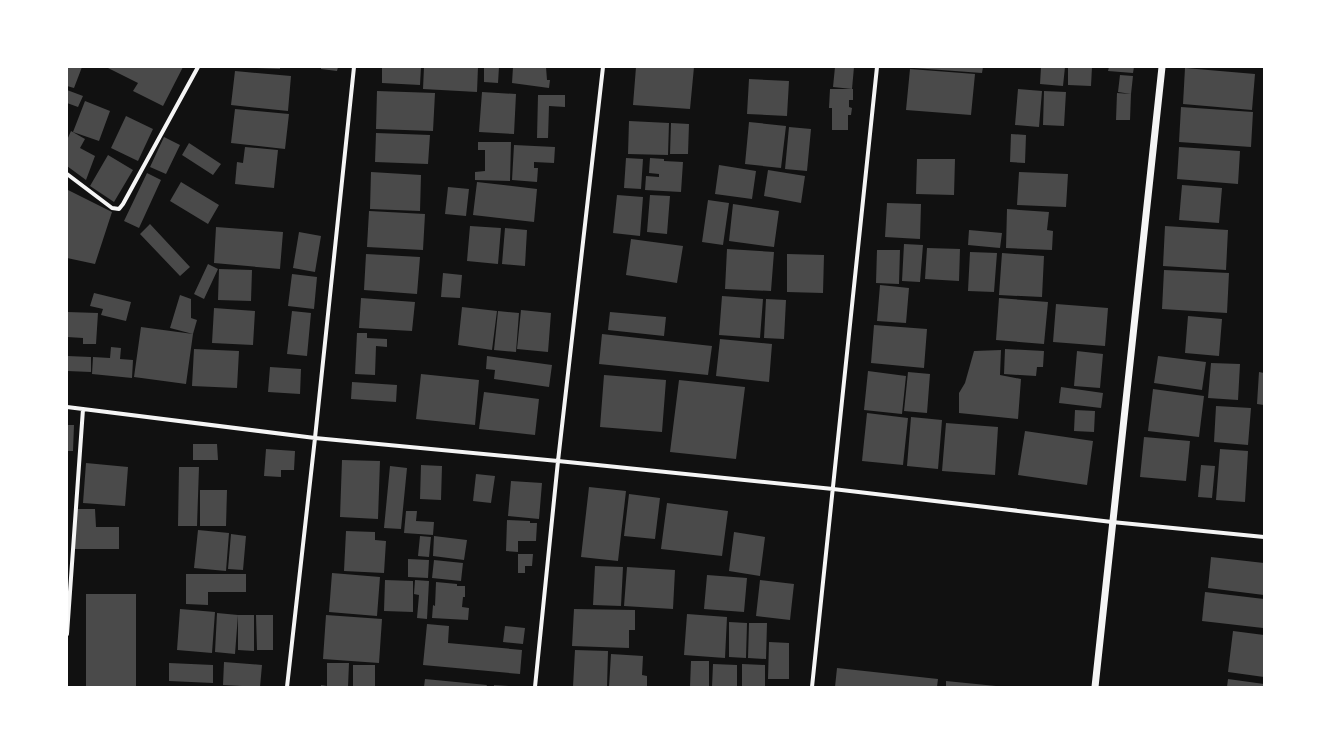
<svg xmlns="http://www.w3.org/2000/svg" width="1331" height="754" font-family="'Source Serif 4',serif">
<rect width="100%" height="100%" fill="#111"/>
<path fill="#4a4a4a" d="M 67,67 L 82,67 L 74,88 L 67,86 Z
M 106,67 L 183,67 L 163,106 L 133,91 L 138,83 Z
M 256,67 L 280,67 L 280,69 L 256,68 Z
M 321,67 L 338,67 L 337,71 L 321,69 Z
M 382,67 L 421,67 L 420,85 L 382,83 Z
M 424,67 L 478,67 L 477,92 L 423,89 Z
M 484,67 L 499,67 L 498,83 L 484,82 Z
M 513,67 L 546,67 L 547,80 L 550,80 L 549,88 L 512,83 Z
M 636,67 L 694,67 L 690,109 L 633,105 Z
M 835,67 L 854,67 L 852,89 L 833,87 Z
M 914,67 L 983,67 L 982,73 L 914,68 Z
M 1041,67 L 1065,67 L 1063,86 L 1040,84 Z
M 1068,67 L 1092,67 L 1091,86 L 1068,85 Z
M 1109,67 L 1134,67 L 1133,73 L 1108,71 Z
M 1185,68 L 1255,74 L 1252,110 L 1183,104 Z
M 910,69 L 975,74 L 971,115 L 906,110 Z
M 235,71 L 291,76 L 288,111 L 231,105 Z
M 1120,75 L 1133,76 L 1131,94 L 1118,92 Z
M 749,79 L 789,81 L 787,116 L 747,114 Z
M 830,89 L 853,89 L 853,100 L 849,100 L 849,107 L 852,108 L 851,115 L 848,115 L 848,130 L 832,130 L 832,108 L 829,108 Z
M 1018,89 L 1042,91 L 1039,127 L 1015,125 Z
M 67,90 L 83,96 L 78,107 L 67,103 Z
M 377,91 L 435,93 L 433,131 L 376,129 Z
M 1044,91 L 1066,92 L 1064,126 L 1043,125 Z
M 482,92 L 516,94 L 514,134 L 479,132 Z
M 1117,93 L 1131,94 L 1130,120 L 1116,120 Z
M 538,95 L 565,95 L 565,107 L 549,106 L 548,138 L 537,138 Z
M 85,101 L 110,111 L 99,141 L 73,132 Z
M 1181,107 L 1253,112 L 1251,147 L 1179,142 Z
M 235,109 L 289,114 L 285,149 L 231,143 Z
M 126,116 L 153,129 L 138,161 L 111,148 Z
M 629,121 L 669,123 L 668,155 L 628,154 Z
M 749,122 L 786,126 L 781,168 L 745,164 Z
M 671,123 L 689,124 L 688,154 L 670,154 Z
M 789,127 L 811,129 L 807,171 L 785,169 Z
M 71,131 L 85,139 L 80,148 L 95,156 L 86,180 L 67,166 L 67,140 Z
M 376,133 L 430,135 L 428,164 L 375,162 Z
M 1011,134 L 1026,135 L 1025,163 L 1010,162 Z
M 164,137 L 180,145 L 166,174 L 150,167 Z
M 478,142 L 511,142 L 510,181 L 475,180 L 475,172 L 485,171 L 485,150 L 478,150 Z
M 189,143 L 221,164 L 213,175 L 182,155 Z
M 514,145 L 555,147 L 554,163 L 534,162 L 534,168 L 538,168 L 537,182 L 512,180 Z
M 245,147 L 278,150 L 274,188 L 235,184 L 237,162 L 243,163 Z
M 1179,147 L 1240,151 L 1238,184 L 1177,179 Z
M 108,155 L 133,170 L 114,202 L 90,186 Z
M 626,158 L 643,159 L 641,189 L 624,188 Z
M 650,158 L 664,159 L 664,161 L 683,162 L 681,192 L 645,190 L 646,176 L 659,177 L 659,174 L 649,173 Z
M 917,159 L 955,159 L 954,195 L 916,194 Z
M 719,165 L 756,171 L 752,199 L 715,194 Z
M 768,170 L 805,176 L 801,203 L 764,196 Z
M 371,172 L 421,175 L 420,211 L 370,209 Z
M 1019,172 L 1068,174 L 1066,207 L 1017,205 Z
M 147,173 L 161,180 L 139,228 L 124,221 Z
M 181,182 L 219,205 L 208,224 L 170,201 Z
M 477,182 L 537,189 L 534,222 L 473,215 Z
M 1182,185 L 1222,188 L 1219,223 L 1179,220 Z
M 448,187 L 469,189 L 466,216 L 445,214 Z
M 68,190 L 112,212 L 95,264 L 67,258 Z
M 617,195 L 643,197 L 640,236 L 613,233 Z
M 650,195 L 670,196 L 667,234 L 647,232 Z
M 708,200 L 729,203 L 723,245 L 702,242 Z
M 887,203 L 921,204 L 920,239 L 885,237 Z
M 733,204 L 779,211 L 774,247 L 729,241 Z
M 1007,209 L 1049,212 L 1047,230 L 1053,231 L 1052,250 L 1006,248 Z
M 369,211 L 425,214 L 423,250 L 367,247 Z
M 150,224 L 190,267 L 180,276 L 140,234 Z
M 470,226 L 501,228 L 498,264 L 467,261 Z
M 1165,226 L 1228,230 L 1226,270 L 1163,266 Z
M 216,227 L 283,232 L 280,269 L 214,263 Z
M 505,228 L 527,230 L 525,266 L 502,264 Z
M 969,230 L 1002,233 L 1000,248 L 968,245 Z
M 299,232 L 321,236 L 315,272 L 293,268 Z
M 631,239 L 683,246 L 677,283 L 626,275 Z
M 904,244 L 923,245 L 920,282 L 902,281 Z
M 927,248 L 960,249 L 959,281 L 925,279 Z
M 727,249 L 774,252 L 771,291 L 725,289 Z
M 877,250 L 900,250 L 899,284 L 876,283 Z
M 970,252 L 997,253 L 994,292 L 968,291 Z
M 1002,253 L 1044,256 L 1042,297 L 999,295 Z
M 366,254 L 420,257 L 417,294 L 364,290 Z
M 787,254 L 824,255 L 823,293 L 787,292 Z
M 208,264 L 218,269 L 204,299 L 194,294 Z
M 219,269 L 252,270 L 251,301 L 218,300 Z
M 1164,270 L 1229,273 L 1227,313 L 1162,309 Z
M 443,273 L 462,275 L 460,298 L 441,297 Z
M 292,274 L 317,277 L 314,309 L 288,306 Z
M 880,285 L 909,288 L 906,323 L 877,321 Z
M 94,293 L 131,302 L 126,321 L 101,315 L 103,309 L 90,306 Z
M 180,295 L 191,299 L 191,318 L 197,320 L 193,334 L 170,328 Z
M 722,296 L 763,299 L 760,338 L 719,335 Z
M 361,298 L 415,302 L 412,331 L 359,328 Z
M 999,298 L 1048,302 L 1044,344 L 996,340 Z
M 766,299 L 786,300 L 784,339 L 764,338 Z
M 1056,304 L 1108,308 L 1105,346 L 1053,342 Z
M 462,307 L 497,311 L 492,350 L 458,345 Z
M 214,308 L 255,311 L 253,345 L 212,343 Z
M 521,310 L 551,313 L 548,352 L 517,349 Z
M 292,311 L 311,313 L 307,356 L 287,354 Z
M 498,311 L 519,313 L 516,352 L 494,350 Z
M 67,312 L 98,313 L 96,344 L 83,344 L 83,338 L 67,337 Z
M 610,312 L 666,317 L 664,336 L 608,330 Z
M 1188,316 L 1222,319 L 1219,356 L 1185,353 Z
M 874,325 L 927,329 L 924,368 L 871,363 Z
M 141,327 L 193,334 L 186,384 L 134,377 Z
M 357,333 L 367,333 L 367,338 L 387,339 L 387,347 L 376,346 L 375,375 L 355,374 Z
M 602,334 L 712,346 L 708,375 L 599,364 Z
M 720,339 L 772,344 L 769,382 L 716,376 Z
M 111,347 L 121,348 L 120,359 L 133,360 L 132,378 L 92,374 L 93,357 L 110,358 Z
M 194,349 L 239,351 L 237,388 L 192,386 Z
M 1005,349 L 1044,351 L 1043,367 L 1037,367 L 1036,376 L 1004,374 Z
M 1001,350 L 1000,375 L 1021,379 L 1018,419 L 959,413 L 959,393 L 965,383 L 974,351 Z
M 1077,351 L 1103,354 L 1100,388 L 1074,386 Z
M 67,356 L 91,357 L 91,372 L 67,371 Z
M 487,356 L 552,365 L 549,387 L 494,379 L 495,370 L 486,369 Z
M 1158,356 L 1206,362 L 1202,390 L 1154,383 Z
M 1211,363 L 1240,364 L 1238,400 L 1208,398 Z
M 270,367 L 301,369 L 300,394 L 268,392 Z
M 868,371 L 906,376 L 902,414 L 864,410 Z
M 908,372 L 930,374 L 927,413 L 904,411 Z
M 1259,372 L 1264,373 L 1264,405 L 1257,404 Z
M 421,374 L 479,380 L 475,425 L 416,419 Z
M 604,375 L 666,380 L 662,432 L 600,427 Z
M 679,380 L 745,387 L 736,459 L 670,452 Z
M 352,382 L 397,385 L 396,402 L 351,399 Z
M 1061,387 L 1103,393 L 1101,408 L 1059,403 Z
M 1153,389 L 1204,396 L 1199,437 L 1148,431 Z
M 484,392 L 539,399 L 535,435 L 479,429 Z
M 1216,406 L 1251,408 L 1248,445 L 1214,442 Z
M 1075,410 L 1095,411 L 1094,432 L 1074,431 Z
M 867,413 L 908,418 L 903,465 L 862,461 Z
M 911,417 L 942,420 L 938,469 L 907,466 Z
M 946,423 L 998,427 L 995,475 L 942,471 Z
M 67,425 L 74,425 L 73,451 L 67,451 Z
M 1025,431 L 1093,441 L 1087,485 L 1018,475 Z
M 1144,437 L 1190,441 L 1186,481 L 1140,477 Z
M 193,444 L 217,444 L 218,460 L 193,460 Z
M 266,449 L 295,451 L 294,470 L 281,470 L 281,477 L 264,476 Z
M 1220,449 L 1248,451 L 1245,502 L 1216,500 Z
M 342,460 L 380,461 L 378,519 L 340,517 Z
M 86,463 L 128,467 L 125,506 L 83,503 Z
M 421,465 L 442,466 L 441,500 L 420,499 Z
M 1201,465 L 1215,466 L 1212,498 L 1198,497 Z
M 390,466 L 407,468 L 401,529 L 384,528 Z
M 179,467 L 199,467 L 197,526 L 178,526 Z
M 476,474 L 495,476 L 491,503 L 473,501 Z
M 511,481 L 542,483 L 539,519 L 508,516 Z
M 589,487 L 626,491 L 618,561 L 581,557 Z
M 200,490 L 227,490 L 226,526 L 200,526 Z
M 629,494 L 660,498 L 655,539 L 624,536 Z
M 667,503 L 728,511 L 722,556 L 661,549 Z
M 74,509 L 95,509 L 96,527 L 119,527 L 119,549 L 74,549 Z
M 406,511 L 417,511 L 416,521 L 434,522 L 433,535 L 404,533 Z
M 507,520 L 530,521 L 530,523 L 537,523 L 536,541 L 518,541 L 518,552 L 506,551 Z
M 198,530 L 229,533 L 226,571 L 194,568 Z
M 346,531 L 375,532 L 375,540 L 386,541 L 384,573 L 344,571 Z
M 734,532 L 765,537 L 760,576 L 729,571 Z
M 231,534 L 246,536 L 243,570 L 228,569 Z
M 420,536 L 431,537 L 429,557 L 418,556 Z
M 434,536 L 467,540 L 464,560 L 433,556 Z
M 518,554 L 533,554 L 532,566 L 525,566 L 525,573 L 518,573 Z
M 1211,557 L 1264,563 L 1264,595 L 1208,588 Z
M 408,559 L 429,560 L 428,578 L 408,577 Z
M 434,560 L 463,563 L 461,581 L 432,578 Z
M 595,566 L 623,567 L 621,606 L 593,605 Z
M 627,567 L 675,570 L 673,609 L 624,606 Z
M 332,573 L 380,577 L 377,616 L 329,612 Z
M 186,574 L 246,574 L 246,592 L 208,592 L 208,605 L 186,604 Z
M 707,575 L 747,578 L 744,612 L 704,609 Z
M 385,580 L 413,581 L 413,612 L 384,611 Z
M 415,580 L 429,581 L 427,619 L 417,618 L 419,595 L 414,594 Z
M 760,580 L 794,584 L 790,620 L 756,616 Z
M 436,582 L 457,584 L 457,586 L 465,586 L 465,597 L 463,597 L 462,607 L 469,608 L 468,620 L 432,618 L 433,605 L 435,606 Z
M 1205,592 L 1264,599 L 1263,628 L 1202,621 Z
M 86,594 L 136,594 L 136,687 L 86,687 Z
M 180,609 L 215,612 L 212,653 L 177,650 Z
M 574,609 L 635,610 L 635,630 L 629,630 L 629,648 L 572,646 Z
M 217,613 L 238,615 L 235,654 L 215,652 Z
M 687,614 L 727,617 L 725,658 L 684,655 Z
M 238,615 L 254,615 L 254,651 L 238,650 Z
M 256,615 L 273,615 L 273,650 L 257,650 Z
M 326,615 L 382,619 L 379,663 L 323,659 Z
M 729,622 L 747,623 L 746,658 L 729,657 Z
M 749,623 L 767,623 L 766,659 L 748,658 Z
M 427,624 L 449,626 L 448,643 L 522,650 L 520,674 L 423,665 Z
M 505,626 L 525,628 L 523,644 L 503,642 Z
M 1233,631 L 1264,635 L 1264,677 L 1228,672 Z
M 769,642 L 789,643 L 789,679 L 768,679 Z
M 575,650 L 608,651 L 607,687 L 573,687 Z
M 611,654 L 643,656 L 642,675 L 647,676 L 647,687 L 609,687 Z
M 691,661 L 709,661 L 709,687 L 690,687 Z
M 224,662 L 262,665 L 260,687 L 223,685 Z
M 169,663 L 213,665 L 213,683 L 169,681 Z
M 327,663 L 349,663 L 348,687 L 321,687 L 321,685 L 327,686 Z
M 713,664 L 737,665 L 737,687 L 712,687 Z
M 742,664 L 765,665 L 765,687 L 742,687 Z
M 353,665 L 375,665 L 375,687 L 353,687 Z
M 837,668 L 938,679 L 937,687 L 835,687 Z
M 425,679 L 487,685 L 486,687 L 424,687 Z
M 1228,679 L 1264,684 L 1264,687 L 1227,687 Z
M 946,681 L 996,686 L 996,687 L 946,687 Z
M 494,685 L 509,686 L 509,687 L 494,687 Z"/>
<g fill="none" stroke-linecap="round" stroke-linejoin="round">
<path stroke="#f5f5f5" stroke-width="4" d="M 67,174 L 112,208 L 119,209 L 123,204 L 198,67
M 67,407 L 315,438 L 558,461 L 833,489 L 1112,522 L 1264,537
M 67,634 L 83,409
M 287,687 L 315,438 L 354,67
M 535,687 L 558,461 L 603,67
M 812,687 L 877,67"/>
<path stroke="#f5f5f5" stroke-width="7" d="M 1095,687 L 1162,67"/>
</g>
<rect width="1331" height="754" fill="none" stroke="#ffffff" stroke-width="136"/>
</svg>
